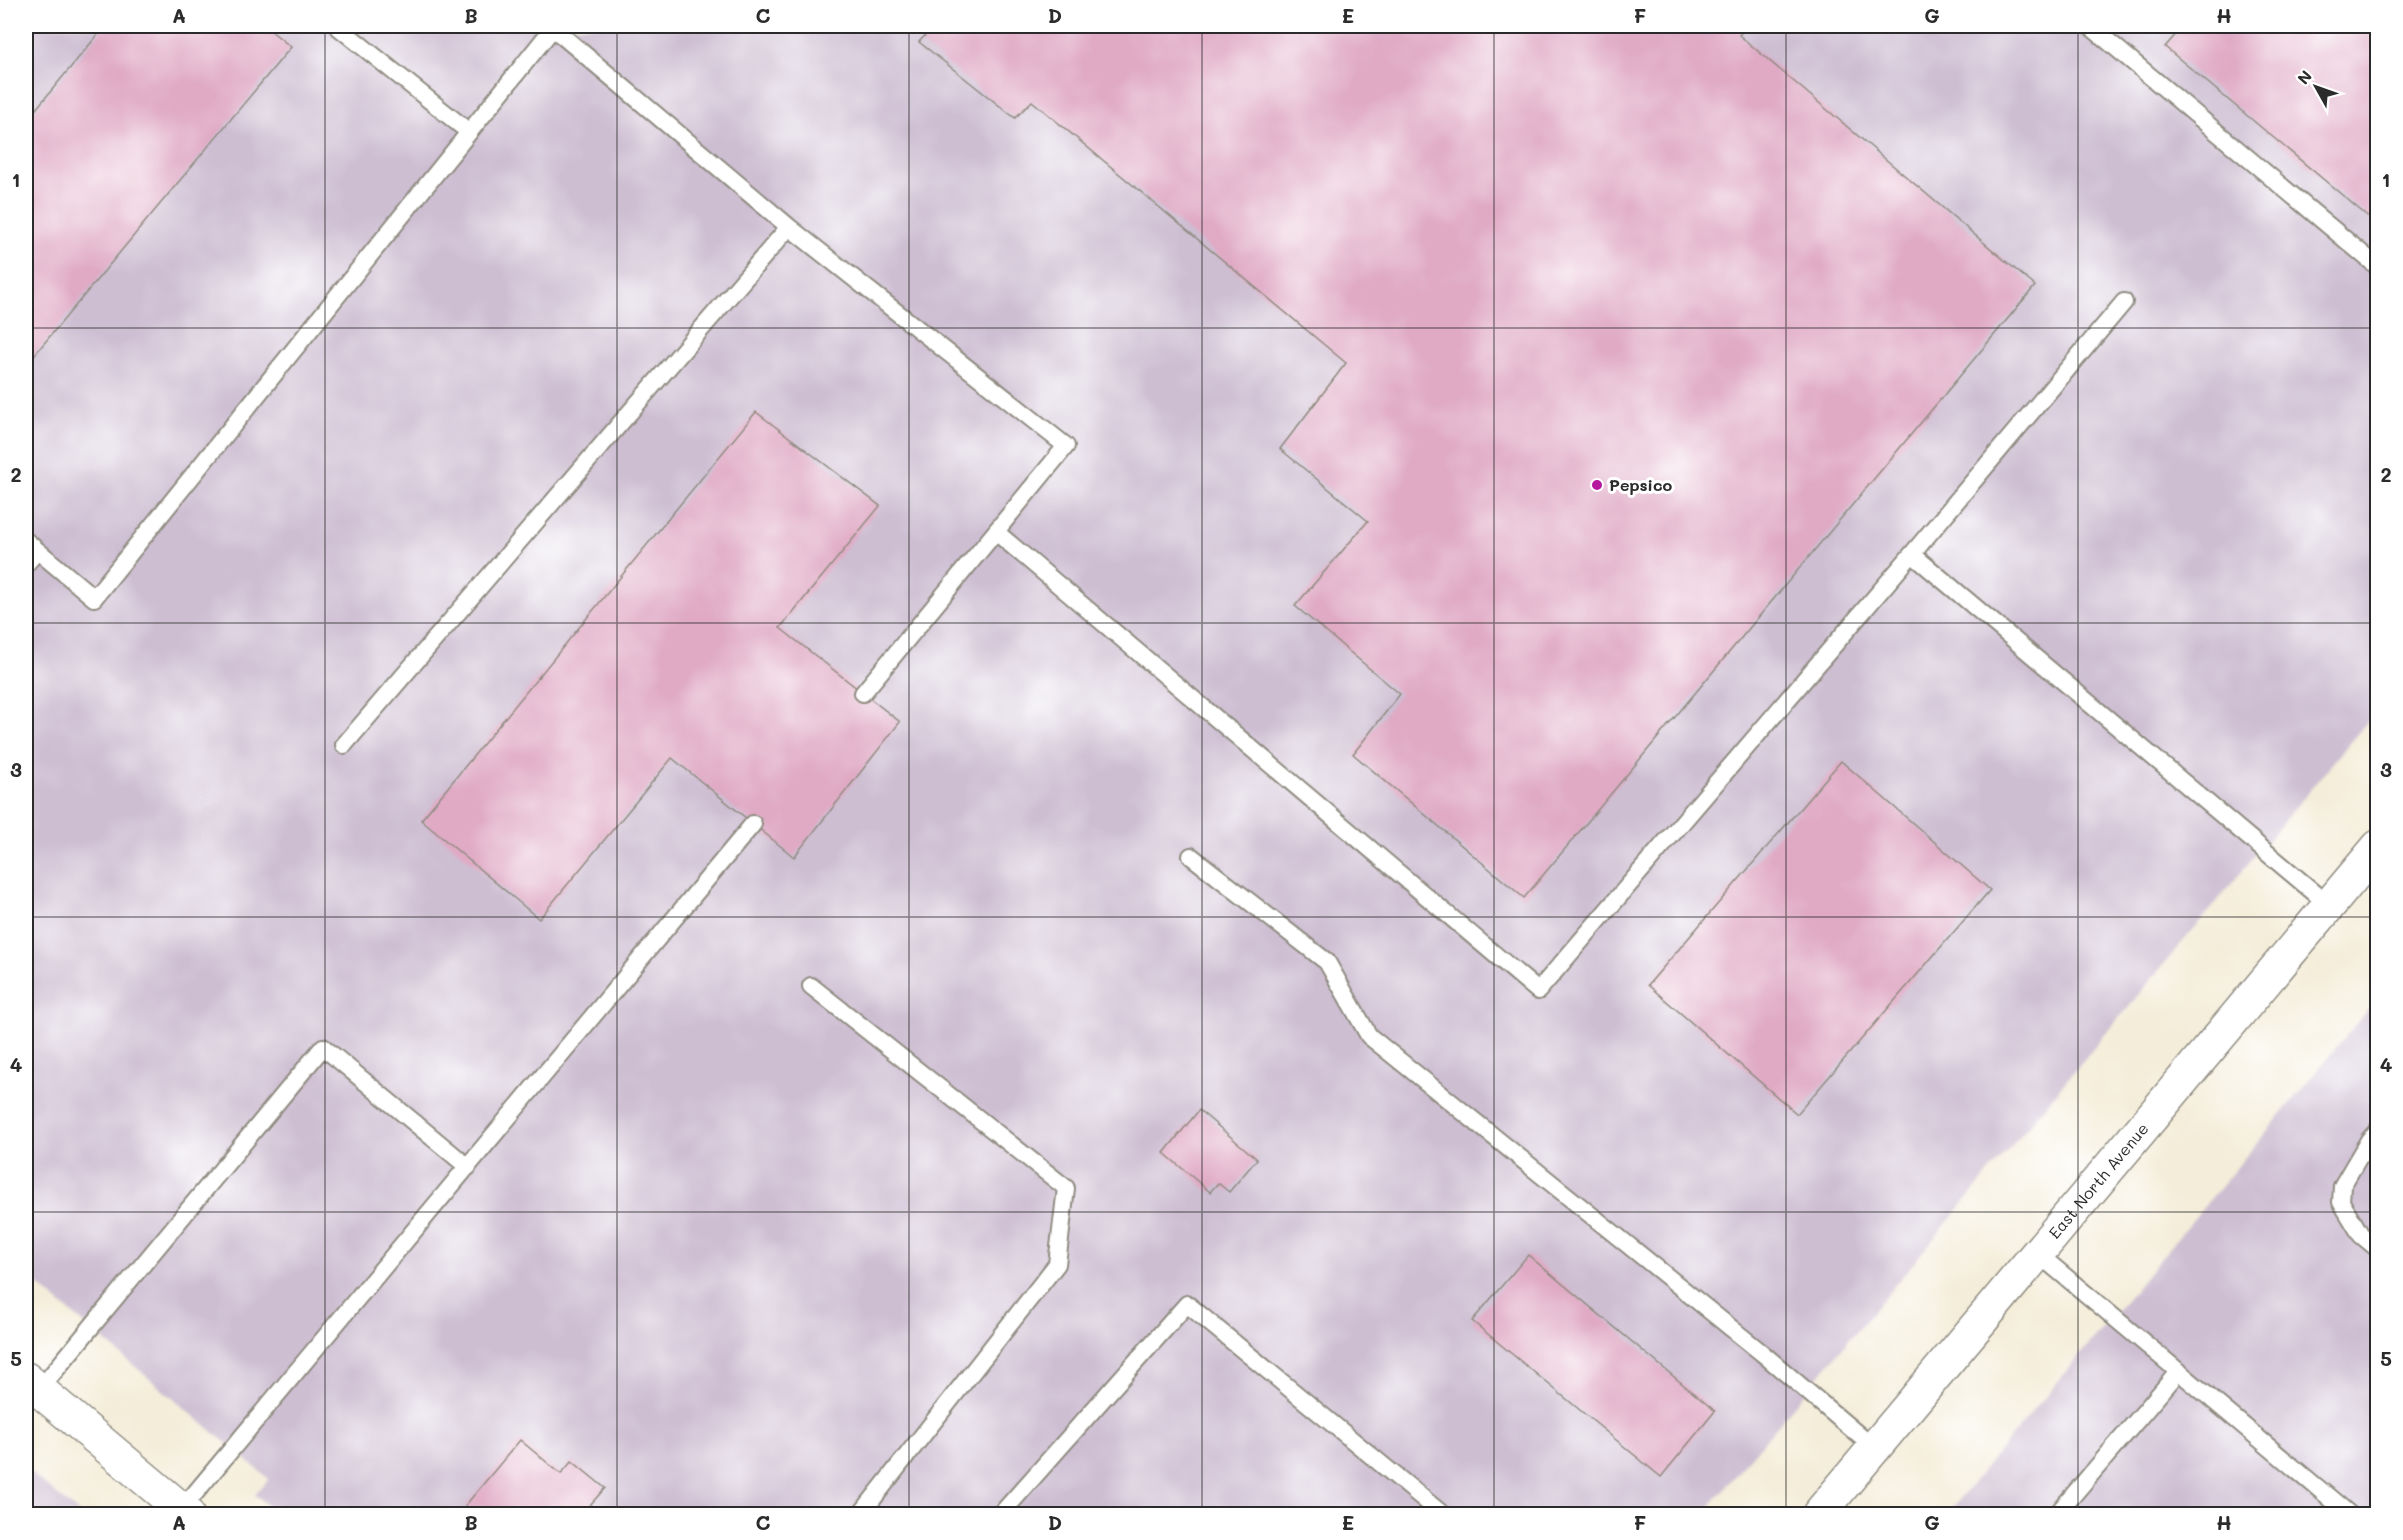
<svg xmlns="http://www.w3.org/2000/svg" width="2403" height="1540" font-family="Mali,sans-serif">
<rect width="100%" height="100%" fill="#fff"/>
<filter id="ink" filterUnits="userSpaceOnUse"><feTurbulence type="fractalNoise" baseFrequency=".0167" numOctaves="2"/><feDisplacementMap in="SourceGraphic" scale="12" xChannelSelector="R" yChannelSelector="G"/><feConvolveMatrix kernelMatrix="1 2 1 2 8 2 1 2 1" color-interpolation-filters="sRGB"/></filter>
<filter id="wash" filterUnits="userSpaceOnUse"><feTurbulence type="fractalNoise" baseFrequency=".008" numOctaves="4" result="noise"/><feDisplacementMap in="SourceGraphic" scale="24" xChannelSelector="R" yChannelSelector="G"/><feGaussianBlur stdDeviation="1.35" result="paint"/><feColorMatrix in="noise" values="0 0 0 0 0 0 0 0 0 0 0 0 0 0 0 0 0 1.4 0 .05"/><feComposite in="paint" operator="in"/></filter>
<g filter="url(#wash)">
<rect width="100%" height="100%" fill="#f4edd9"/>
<path fill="#cdbed2" d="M 26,26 L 2377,26 L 2377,710 L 1703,1514 L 278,1514 L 255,1495 L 269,1479 L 26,1275 Z
M 2377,998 L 2377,1514 L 1947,1514 L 2268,1130 Z
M 26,1469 L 80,1514 L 26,1514 Z"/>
<g id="blocks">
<path fill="#e0aac5" d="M 105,26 L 265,26 L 291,47 L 26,365 L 26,121 Z
M 934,26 L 1747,26 L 1739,35 L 2035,286 L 1524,898 L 1353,754 L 1400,694 L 1295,606 L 1368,521 L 1280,449 L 1346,363 L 1032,101 L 1015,118 L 919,42 Z
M 2183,26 L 2378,26 L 2378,225 L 2165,47 Z
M 756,412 L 880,506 L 780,628 L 900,722 L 794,857 L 672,758 L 539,919 L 421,820 Z
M 1841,761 L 1990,890 L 1797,1114 L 1648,985 Z
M 1199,1110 L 1257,1159 L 1229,1192 L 1218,1183 L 1210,1192 L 1164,1153 Z
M 1528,1255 L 1715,1411 L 1661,1477 L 1472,1321 Z
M 520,1440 L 561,1474 L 572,1461 L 605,1488 L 582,1514 L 475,1514 L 465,1506 Z"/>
</g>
</g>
<g filter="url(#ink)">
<use href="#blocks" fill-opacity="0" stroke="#908c82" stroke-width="1.5"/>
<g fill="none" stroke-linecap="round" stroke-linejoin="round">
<defs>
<path id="service" d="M 337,26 L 469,132
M 555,26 L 553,28 L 789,227 L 1066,446 L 863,693
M 2090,26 L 2378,267
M 996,532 L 1538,991 L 1912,554 L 2124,302
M 26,541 L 94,598 L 553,28
M 1912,554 L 2329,905
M 26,564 L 37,551
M 344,745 L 789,227
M 1191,856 L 1327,962 L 1369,1036 L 1762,1353 L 1874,1448
M 2360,868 L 2378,883
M 811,986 L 1066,1188 L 1057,1264 L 861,1514
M 2378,1130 L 2369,1140 L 2342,1186 L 2341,1202 L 2361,1235 L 2378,1249
M 2037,1253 L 2349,1514
M 39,1390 L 323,1047 L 468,1167
M 181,1510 L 753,824
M 1001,1514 L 1187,1304 L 1442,1514
M 2057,1514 L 2179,1371"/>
<path id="minor" d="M 26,1379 L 187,1514"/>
<g id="tertiary">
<path id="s1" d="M 1819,1514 L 2378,847"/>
</g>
</defs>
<use href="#service" stroke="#908c82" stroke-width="20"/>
<use href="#minor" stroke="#908c82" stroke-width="36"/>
<use href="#tertiary" stroke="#908c82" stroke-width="36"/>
<use href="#service" stroke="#fff" stroke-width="16"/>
<use href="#minor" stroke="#fff" stroke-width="33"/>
<use href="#tertiary" stroke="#fff" stroke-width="33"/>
</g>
</g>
<path fill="none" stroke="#2b2b2b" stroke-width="1.5" stroke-opacity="0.55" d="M 325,26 L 325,1514M 617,26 L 617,1514M 909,26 L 909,1514M 1202,26 L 1202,1514M 1494,26 L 1494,1514M 1786,26 L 1786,1514M 2078,26 L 2078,1514M 26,328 L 2378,328M 26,623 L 2378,623M 26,917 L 2378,917M 26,1212 L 2378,1212"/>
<circle fill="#b5179e" stroke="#fff" stroke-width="2" cx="1597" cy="485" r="6"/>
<g text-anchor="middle" stroke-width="6" stroke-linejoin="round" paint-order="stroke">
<g font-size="16" font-weight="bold" fill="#2b2b2b" stroke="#fff" text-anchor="start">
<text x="1609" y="491">Pepsico</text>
</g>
<g font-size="16" fill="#2b2b2b" stroke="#fff">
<text dy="6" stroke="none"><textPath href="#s1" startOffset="435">East North Avenue</textPath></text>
</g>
</g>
<rect width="2403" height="1540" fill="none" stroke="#fff" stroke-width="66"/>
<g transform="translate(2316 87) rotate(310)" stroke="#ffffff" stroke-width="4.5" paint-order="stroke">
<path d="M0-4.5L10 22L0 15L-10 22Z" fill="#2b2b2b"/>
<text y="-9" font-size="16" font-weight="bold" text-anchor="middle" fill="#2b2b2b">N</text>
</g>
<rect x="33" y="33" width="2337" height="1474" fill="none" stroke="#2b2b2b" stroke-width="2"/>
<g font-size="20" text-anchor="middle" font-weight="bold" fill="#2b2b2b">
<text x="179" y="23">A</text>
<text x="471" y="23">B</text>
<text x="763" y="23">C</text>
<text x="1055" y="23">D</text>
<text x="1348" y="23">E</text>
<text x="1640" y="23">F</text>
<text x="1932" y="23">G</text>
<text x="2224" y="23">H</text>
<text x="16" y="187">1</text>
<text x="2386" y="187">1</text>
<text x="16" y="482">2</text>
<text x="2386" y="482">2</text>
<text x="16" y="777">3</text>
<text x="2386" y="777">3</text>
<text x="16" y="1072">4</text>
<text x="2386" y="1072">4</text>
<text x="16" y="1366">5</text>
<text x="2386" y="1366">5</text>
<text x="179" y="1530">A</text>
<text x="471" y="1530">B</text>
<text x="763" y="1530">C</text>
<text x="1055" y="1530">D</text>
<text x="1348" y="1530">E</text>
<text x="1640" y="1530">F</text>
<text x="1932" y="1530">G</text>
<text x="2224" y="1530">H</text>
</g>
</svg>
